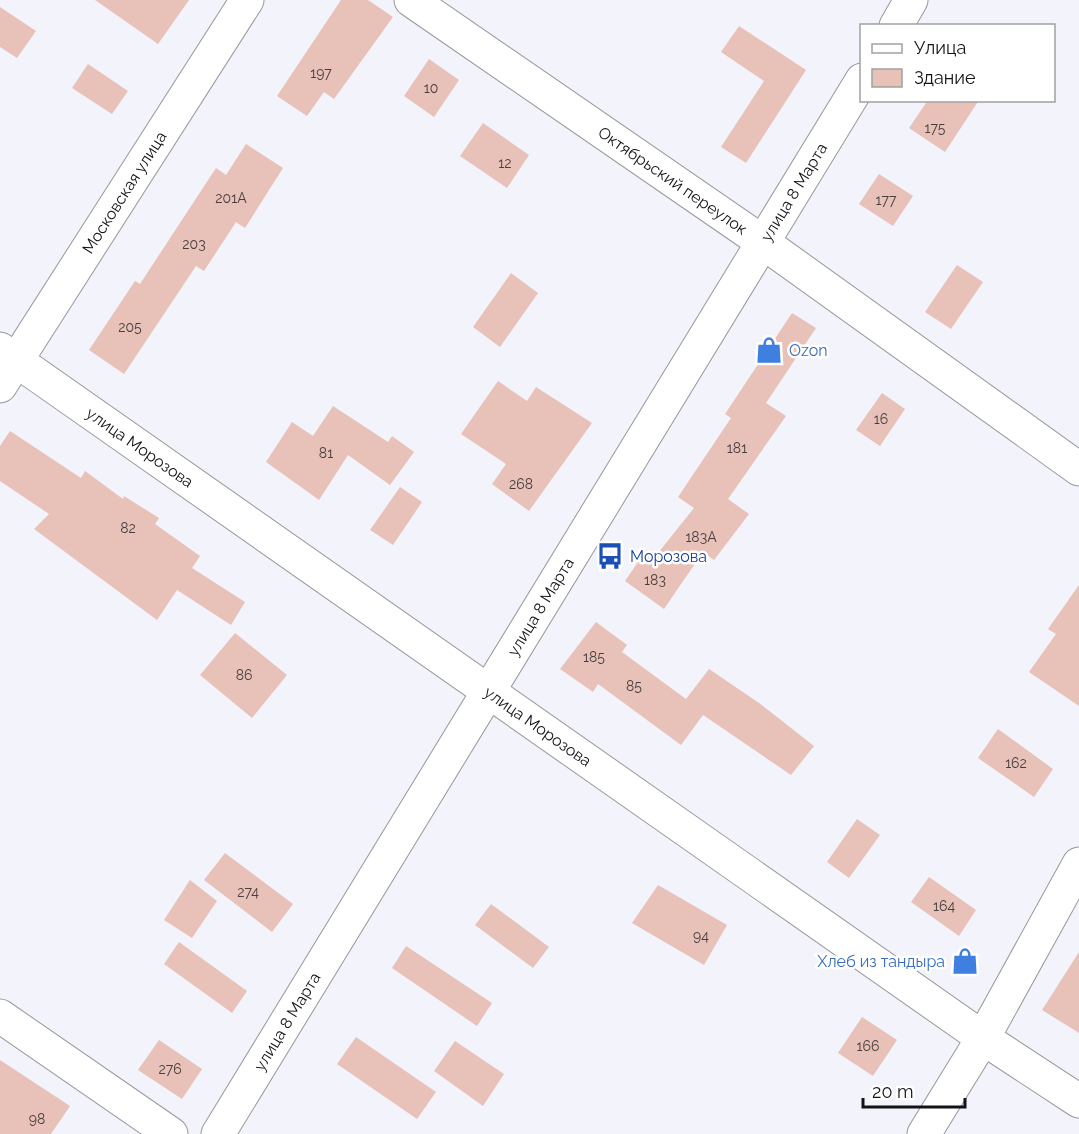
<svg xmlns="http://www.w3.org/2000/svg" width="1079" height="1134" font-family="Raleway,sans-serif">
<rect width="100%" height="100%" fill="#f3f3fc"/>
<path fill="#e8c1b8" d="M 95,0 L 189,0 L 158,44 Z
M 341,0 L 368,0 L 393,17 L 334,99 L 324,92 L 307,116 L 277,96 Z
M 0,7 L 36,31 L 17,58 L 0,47 Z
M 739,26 L 806,70 L 746,163 L 721,147 L 764,81 L 721,52 Z
M 429,59 L 459,80 L 434,117 L 404,96 Z
M 88,64 L 128,91 L 112,114 L 72,88 Z
M 928,100 L 979,100 L 945,152 L 909,128 Z
M 483,123 L 529,155 L 507,188 L 460,156 Z
M 246,144 L 283,168 L 245,228 L 236,222 L 204,271 L 196,266 L 124,374 L 89,350 L 135,281 L 140,284 L 216,168 L 226,175 Z
M 879,174 L 913,196 L 893,226 L 859,204 Z
M 957,265 L 983,282 L 951,329 L 925,312 Z
M 511,273 L 538,293 L 500,347 L 473,327 Z
M 792,313 L 816,328 L 766,403 L 786,416 L 728,499 L 749,514 L 714,560 L 703,552 L 664,609 L 625,581 L 645,552 L 654,558 L 694,508 L 678,497 L 731,418 L 725,414 Z
M 498,381 L 527,401 L 536,387 L 592,423 L 529,511 L 492,484 L 506,464 L 461,434 Z
M 882,393 L 905,409 L 880,446 L 856,430 Z
M 333,406 L 388,442 L 392,436 L 414,452 L 390,485 L 348,455 L 319,500 L 266,462 L 292,422 L 313,436 Z
M 10,431 L 81,478 L 85,471 L 123,499 L 124,496 L 159,518 L 155,524 L 200,556 L 192,568 L 245,602 L 231,625 L 177,590 L 157,620 L 34,529 L 49,514 L 0,481 L 0,446 Z
M 400,487 L 422,502 L 393,545 L 370,530 Z
M 1079,585 L 1079,706 L 1029,672 L 1056,634 L 1048,629 Z
M 596,622 L 627,645 L 622,652 L 686,699 L 709,669 L 759,703 L 814,746 L 791,775 L 703,715 L 681,745 L 598,684 L 593,692 L 560,669 Z
M 235,633 L 287,675 L 252,718 L 200,675 Z
M 998,729 L 1053,769 L 1034,797 L 978,758 Z
M 857,819 L 880,835 L 849,878 L 827,862 Z
M 225,853 L 293,904 L 272,932 L 204,880 Z
M 929,877 L 976,910 L 959,936 L 911,902 Z
M 190,880 L 217,901 L 192,938 L 164,920 Z
M 658,885 L 727,925 L 704,965 L 632,923 Z
M 491,904 L 549,947 L 533,968 L 475,925 Z
M 179,942 L 247,991 L 232,1013 L 164,964 Z
M 406,946 L 492,1003 L 477,1026 L 392,968 Z
M 1079,952 L 1079,1033 L 1042,1010 Z
M 862,1017 L 897,1040 L 873,1076 L 838,1053 Z
M 356,1037 L 436,1092 L 417,1119 L 337,1064 Z
M 159,1040 L 202,1069 L 182,1099 L 138,1070 Z
M 455,1041 L 504,1074 L 483,1106 L 434,1071 Z
M 0,1060 L 70,1106 L 51,1134 L 0,1134 Z"/>
<g fill="none" stroke-linecap="round" stroke-linejoin="round">
<defs>
<g id="minor">
<path id="s1" d="M 411,0 L 761,241 L 1079,469"/>
<path id="s2" d="M 0,349 L 983,1038 L 1079,1101"/>
<path id="s3" d="M 0,386 L 247,0"/>
<path d="M 0,1016 L 171,1134"/>
<path d="M 924,1134 L 983,1038 L 1079,864"/>
</g>
<g id="major">
<path d="M 896,26 L 911,0"/>
<path id="s4" d="M 218,1134 L 862,80"/>
</g>
</defs>
<use href="#minor" stroke="#98979f" stroke-width="35"/>
<use href="#major" stroke="#98979f" stroke-width="35"/>
<use href="#minor" stroke="#fff" stroke-width="33"/>
<use href="#major" stroke="#fff" stroke-width="33"/>
</g>
<defs>
<symbol id="shop-bare" viewBox="-9 -9 18 18"><path d="M-5-2.5h2.3a2.7 3.5 0 0 1 5.4 0H5L5.5 6h-11ZM-1.5-2.5h3a1.5 2.3 0 0 0-3 0Z" fill="#3f7fe0" stroke="#fff" stroke-width="2.5" paint-order="stroke"/></symbol>
<symbol id="bus-bare" viewBox="-9 -9 18 18"><path d="M-5-6H5V4H4V6H2V4H-2V6H-4V4H-5ZM-3.5-4V0h7V-4ZM-3.5 1.2v1.5H-2V1.2ZM2 1.2v1.5H3.5V1.2Z" fill="#1a4fb4" stroke="#fff" stroke-width="2.5" paint-order="stroke"/></symbol>
</defs>
<g fill-rule="evenodd">
<use href="#shop-bare" x="750" y="331" width="38" height="38"/>
<use href="#bus-bare" x="591" y="537" width="38" height="38"/>
<use href="#shop-bare" x="946" y="942" width="38" height="38"/>
</g>
<g text-anchor="middle" stroke-width="5" stroke-linejoin="round" paint-order="stroke">
<g font-size="14" fill="#483e3e">
<text x="321" y="78">197</text>
<text x="431" y="93">10</text>
<text x="935" y="133">175</text>
<text x="505" y="168">12</text>
<text x="231" y="203">201А</text>
<text x="886" y="205">177</text>
<text x="194" y="249">203</text>
<text x="130" y="332">205</text>
<text x="881" y="424">16</text>
<text x="737" y="453">181</text>
<text x="326" y="458">81</text>
<text x="521" y="489">268</text>
<text x="128" y="533">82</text>
<text x="701" y="542">183А</text>
<text x="655" y="585">183</text>
<text x="594" y="662">185</text>
<text x="244" y="680">86</text>
<text x="634" y="691">85</text>
<text x="1016" y="768">162</text>
<text x="248" y="897">274</text>
<text x="944" y="911">164</text>
<text x="701" y="941">94</text>
<text x="868" y="1051">166</text>
<text x="170" y="1074">276</text>
<text x="37" y="1124">98</text>
</g>
<g font-size="16" fill="#131316" stroke="#fff">
<text dy="6" stroke="none"><textPath href="#s1" startOffset="318">Октябрьский переулок</textPath></text>
<text dy="6" stroke="none"><textPath href="#s4" startOffset="1104">улица 8 Марта</textPath></text>
<text dy="6" stroke="none"><textPath href="#s3" startOffset="230">Московская улица</textPath></text>
<text dy="6" stroke="none"><textPath href="#s2" startOffset="171">улица Морозова</textPath></text>
<text dy="6" stroke="none"><textPath href="#s4" startOffset="618">улица 8 Марта</textPath></text>
<text dy="6" stroke="none"><textPath href="#s2" startOffset="657">улица Морозова</textPath></text>
<text dy="6" stroke="none"><textPath href="#s4" startOffset="132">улица 8 Марта</textPath></text>
</g>
<g font-size="16" fill="#366cbe" stroke="#fff" text-anchor="start">
<text x="789" y="356">Ozon</text>
<text x="945" y="967" text-anchor="end">Хлеб из тандыра</text>
</g>
<g font-size="16" fill="#164399" stroke="#fff" text-anchor="start">
<text x="630" y="562">Морозова</text>
</g>
</g>
<rect x="860" y="24" width="195" height="78" fill="#ffffff" stroke="#a1a1a2" stroke-width="1.5"/>
<rect x="872" y="44" width="30" height="9" fill="#ffffff" stroke="#a1a1a2" stroke-width="1.5"/>
<text x="914" y="54" font-size="18" fill="#131316">Улица</text>
<rect x="872" y="69" width="30" height="18" fill="#e8c1b8" stroke="#a1a1a2" stroke-width="1.5"/>
<text x="914" y="84" font-size="18" fill="#131316">Здание</text>
<path d="M863 1098v9h102v-9" fill="none" stroke="#131316" stroke-width="3"/>
<text x="872" y="1098" font-size="18" fill="#131316" stroke="#ffffff" stroke-width="4.5" paint-order="stroke">20 m</text>
</svg>
